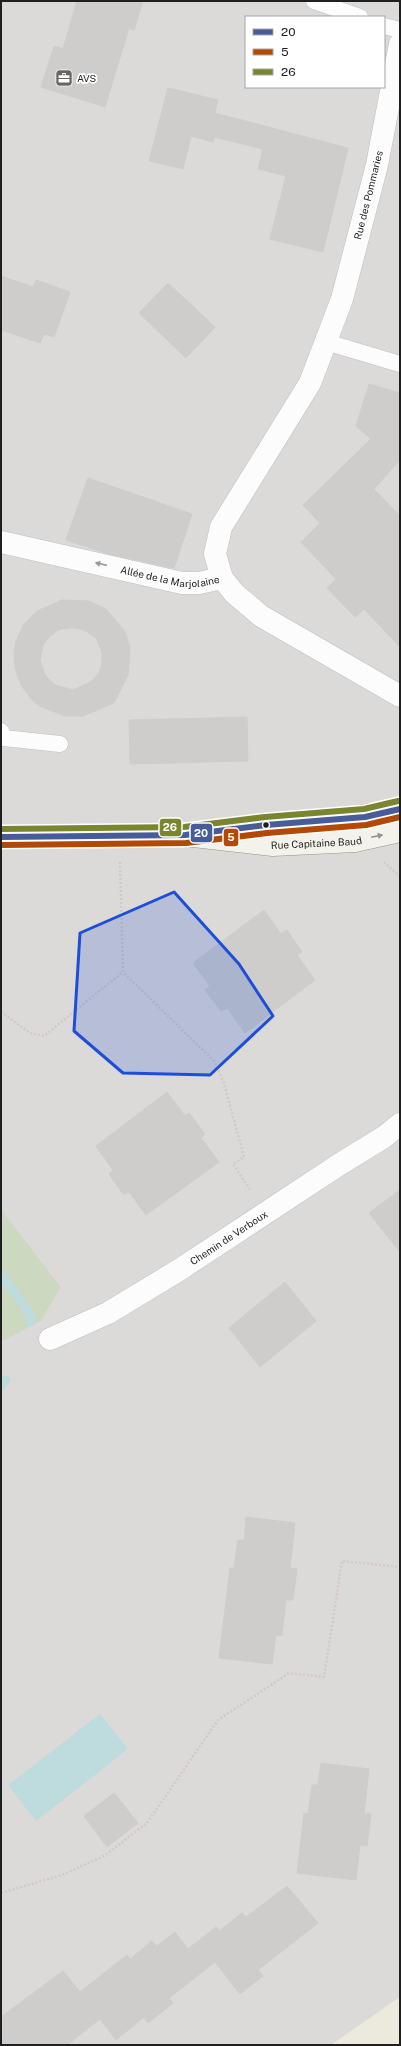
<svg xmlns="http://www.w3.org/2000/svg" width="401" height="2046" font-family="'Public Sans',sans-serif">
<rect width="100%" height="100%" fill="#eceae8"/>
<path fill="#dcdad9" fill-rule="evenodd" d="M 1,1 L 400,1 L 400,1997 L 331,2045 L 1,2045 L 1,1342 L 41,1321 L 61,1287 L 1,1209 ZM 246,17 L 384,17 L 384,87 L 246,87 Z"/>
<path fill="#dbdad9" d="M 222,1336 L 256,1377 L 211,1416 L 176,1375 Z"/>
<path fill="#eceadc" d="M 400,1997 L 400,2045 L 331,2045 Z"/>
<path fill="#ccd8bf" d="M 1,1209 L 61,1287 L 41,1321 L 1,1342 Z"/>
<path fill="#bedbdd" d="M 100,1714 L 128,1749 L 36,1821 L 8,1785 Z"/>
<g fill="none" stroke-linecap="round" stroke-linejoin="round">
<path stroke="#bedbdd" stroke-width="9" d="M 1,1274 L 32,1317 L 30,1322
M 1,1386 L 6,1380"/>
</g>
<path fill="#cfcdcb" stroke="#cfccc9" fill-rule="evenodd" d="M 77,1 L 143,1 L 134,30 L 129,28 L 105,107 L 41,87 L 54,46 L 63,49 Z
M 168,88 L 218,100 L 215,113 L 348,148 L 323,252 L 270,239 L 286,176 L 258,169 L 263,149 L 214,137 L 213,142 L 191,136 L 183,169 L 149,161 Z
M 1,276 L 33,287 L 36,280 L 70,292 L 54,337 L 44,334 L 40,343 L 1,330 Z
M 168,283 L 215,327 L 186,358 L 139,313 Z
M 369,384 L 400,393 L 400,464 L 398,462 L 374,489 L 400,516 L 400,647 L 364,609 L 355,617 L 327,588 L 336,579 L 301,542 L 320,523 L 303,505 L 371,439 L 356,426 Z
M 88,478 L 192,514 L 174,568 L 109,554 L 66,540 Z
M 62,600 L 89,601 L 106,609 L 124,630 L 130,647 L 128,675 L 114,703 L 83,716 L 65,716 L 39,706 L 32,700 L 21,685 L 15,668 L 14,650 L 16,641 L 24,624 L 37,611 ZM 67,628 L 77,628 L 86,631 L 96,638 L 102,652 L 102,664 L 99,673 L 91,682 L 73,690 L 55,685 L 45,675 L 40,660 L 43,645 L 50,636 L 58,630 Z
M 247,717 L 248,761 L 130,764 L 129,720 Z
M 264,910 L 281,934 L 287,930 L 302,952 L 297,955 L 315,980 L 245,1033 L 227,1008 L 221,1011 L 205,990 L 210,986 L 193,963 Z
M 167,1092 L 185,1116 L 189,1113 L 205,1134 L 201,1138 L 219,1162 L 146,1215 L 129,1192 L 123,1194 L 109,1174 L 113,1170 L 96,1146 Z
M 400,1190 L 400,1252 L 369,1213 Z
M 285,1282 L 316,1321 L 260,1367 L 229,1328 Z
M 246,1517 L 295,1523 L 290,1568 L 297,1569 L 293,1600 L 286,1600 L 282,1636 L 276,1635 L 272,1664 L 219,1658 L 230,1568 L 234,1568 L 238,1540 L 244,1540 Z
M 321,1763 L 369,1769 L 364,1814 L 371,1814 L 367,1846 L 360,1845 L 356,1880 L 297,1873 L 304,1813 L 308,1814 L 312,1785 L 318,1785 Z
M 114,1793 L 138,1823 L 107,1847 L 84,1816 Z
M 287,1886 L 318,1923 L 258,1970 L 263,1976 L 240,1994 L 215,1962 L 169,1998 L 173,2003 L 148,2023 L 144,2017 L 116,2040 L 100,2019 L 67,2045 L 1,2045 L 1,2017 L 63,1971 L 80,1992 L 127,1955 L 130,1959 L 152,1941 L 157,1946 L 175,1932 L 188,1949 L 216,1927 L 219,1931 L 242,1913 L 246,1917 Z"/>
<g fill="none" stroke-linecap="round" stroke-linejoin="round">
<defs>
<path id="service" d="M 314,1 L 360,17
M 384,26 L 400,30
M 326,342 L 400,364
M 1,731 L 4,738 L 60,744"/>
<g id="minor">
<path d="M 400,44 L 377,165 L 342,299 L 310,383 L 221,527 L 215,554 L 222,578 L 234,593 L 261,616 L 400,696"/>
<path id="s1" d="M 1,542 L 182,583 L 199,583 L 222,578"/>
<path id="s2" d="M 50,1339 L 108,1313 L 179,1270 L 340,1164 L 384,1137 L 400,1124"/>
</g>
<g id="secondary">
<path d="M 222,830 C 281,823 342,823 400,809"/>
<path id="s3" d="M 1,837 L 185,835 L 273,845 L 355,841 L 400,831"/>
</g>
</defs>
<use href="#service" stroke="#c0bfbe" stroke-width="17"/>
<use href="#minor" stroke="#c0bfbe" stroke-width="23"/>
<use href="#secondary" stroke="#959481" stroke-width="23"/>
<path stroke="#d5c8c8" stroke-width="2.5" stroke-dasharray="2 2" stroke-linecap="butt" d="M 120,862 L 123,972 L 215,1062 L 224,1083 L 244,1157 L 233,1164 L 251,1191
M 384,862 L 400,877
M 1,1012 L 30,1033 L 44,1036 L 123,972
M 1,1893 L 62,1875 L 104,1856 L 147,1823 L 218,1720 L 289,1673 L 324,1677 L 342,1561 L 400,1567"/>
<use href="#service" stroke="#fcfcfc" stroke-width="16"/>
<use href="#minor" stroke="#fcfcfc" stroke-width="22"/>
<use href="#secondary" stroke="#f3f2eb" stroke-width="22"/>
<defs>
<path id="bus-1" d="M 1,837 L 185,835 L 266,825 L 365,817 L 400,809"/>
<path id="bus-2" d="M 1,845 L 186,843 L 267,833 L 366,825 L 400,817"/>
<path id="bus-3" d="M 1,829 L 184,827 L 265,817 L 364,809 L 398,801"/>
</defs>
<use href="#bus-1" stroke="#fff" stroke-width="9"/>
<use href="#bus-2" stroke="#fff" stroke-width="9"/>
<use href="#bus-3" stroke="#fff" stroke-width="9"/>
<use href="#bus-1" stroke="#475d99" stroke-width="6"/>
<use href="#bus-2" stroke="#b44805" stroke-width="6"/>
<use href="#bus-3" stroke="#79862f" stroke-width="6"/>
</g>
<defs><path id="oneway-solid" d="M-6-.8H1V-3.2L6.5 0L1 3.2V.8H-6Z"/></defs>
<use fill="#999" href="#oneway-solid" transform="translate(101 564) rotate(-167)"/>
<use fill="#94938f" href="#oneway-solid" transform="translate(377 836) rotate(-12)"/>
<path fill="#1d4ed8" fill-opacity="0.2" stroke="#1d4ed8" stroke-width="3" stroke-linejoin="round" d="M 174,892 L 239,964 L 273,1016 L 210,1075 L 123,1073 L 74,1031 L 80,933 Z"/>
<defs>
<symbol id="office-square" viewBox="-11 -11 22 22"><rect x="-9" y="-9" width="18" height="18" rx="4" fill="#676665" stroke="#fff"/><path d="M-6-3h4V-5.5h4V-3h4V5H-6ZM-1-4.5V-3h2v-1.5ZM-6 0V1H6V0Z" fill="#fff"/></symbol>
</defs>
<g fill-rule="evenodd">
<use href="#office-square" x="54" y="68" width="20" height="20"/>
</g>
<circle fill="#1f1f1f" stroke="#fff" stroke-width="1.5" cx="266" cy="825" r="3.5"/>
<g text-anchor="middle" stroke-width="3.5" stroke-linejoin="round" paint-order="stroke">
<g font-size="10" fill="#1f1f1f" stroke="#fff" text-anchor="start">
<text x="77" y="82">AVS</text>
</g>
<g font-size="10" fill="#1f1f1f" stroke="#fff">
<text transform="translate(368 195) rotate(-76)" y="4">Rue des Pommaries</text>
<text dy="4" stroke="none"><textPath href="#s1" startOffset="173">Allée de la Marjolaine</textPath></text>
<text dy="4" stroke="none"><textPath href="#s3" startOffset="316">Rue Capitaine Baud</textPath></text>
<text dy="4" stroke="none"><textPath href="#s2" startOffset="206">Chemin de Verboux</textPath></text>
</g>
</g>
<g stroke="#fff" stroke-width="1.5">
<rect x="159" y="818" width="23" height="19" rx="4" fill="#79862f"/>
<rect x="190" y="823" width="23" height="20" rx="4" fill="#475d99"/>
<rect x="223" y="828" width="16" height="19" rx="4" fill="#b44805"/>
</g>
<g font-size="11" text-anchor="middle" font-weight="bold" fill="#fff">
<text x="170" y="831">26</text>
<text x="201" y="837">20</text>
<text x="231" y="841">5</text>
</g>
<rect width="401" height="2046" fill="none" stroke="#1f1f1f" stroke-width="4"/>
<rect x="245" y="16" width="140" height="72" fill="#ffffff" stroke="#a5a5a5"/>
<rect x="253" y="29" width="20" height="6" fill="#475d99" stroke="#a5a5a5"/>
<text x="281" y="36" font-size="12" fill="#1f1f1f">20</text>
<rect x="253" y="49" width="20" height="6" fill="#b44805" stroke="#a5a5a5"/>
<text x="281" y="56" font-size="12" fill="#1f1f1f">5</text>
<rect x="253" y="69" width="20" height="6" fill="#79862f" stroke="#a5a5a5"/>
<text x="281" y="76" font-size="12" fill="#1f1f1f">26</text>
</svg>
